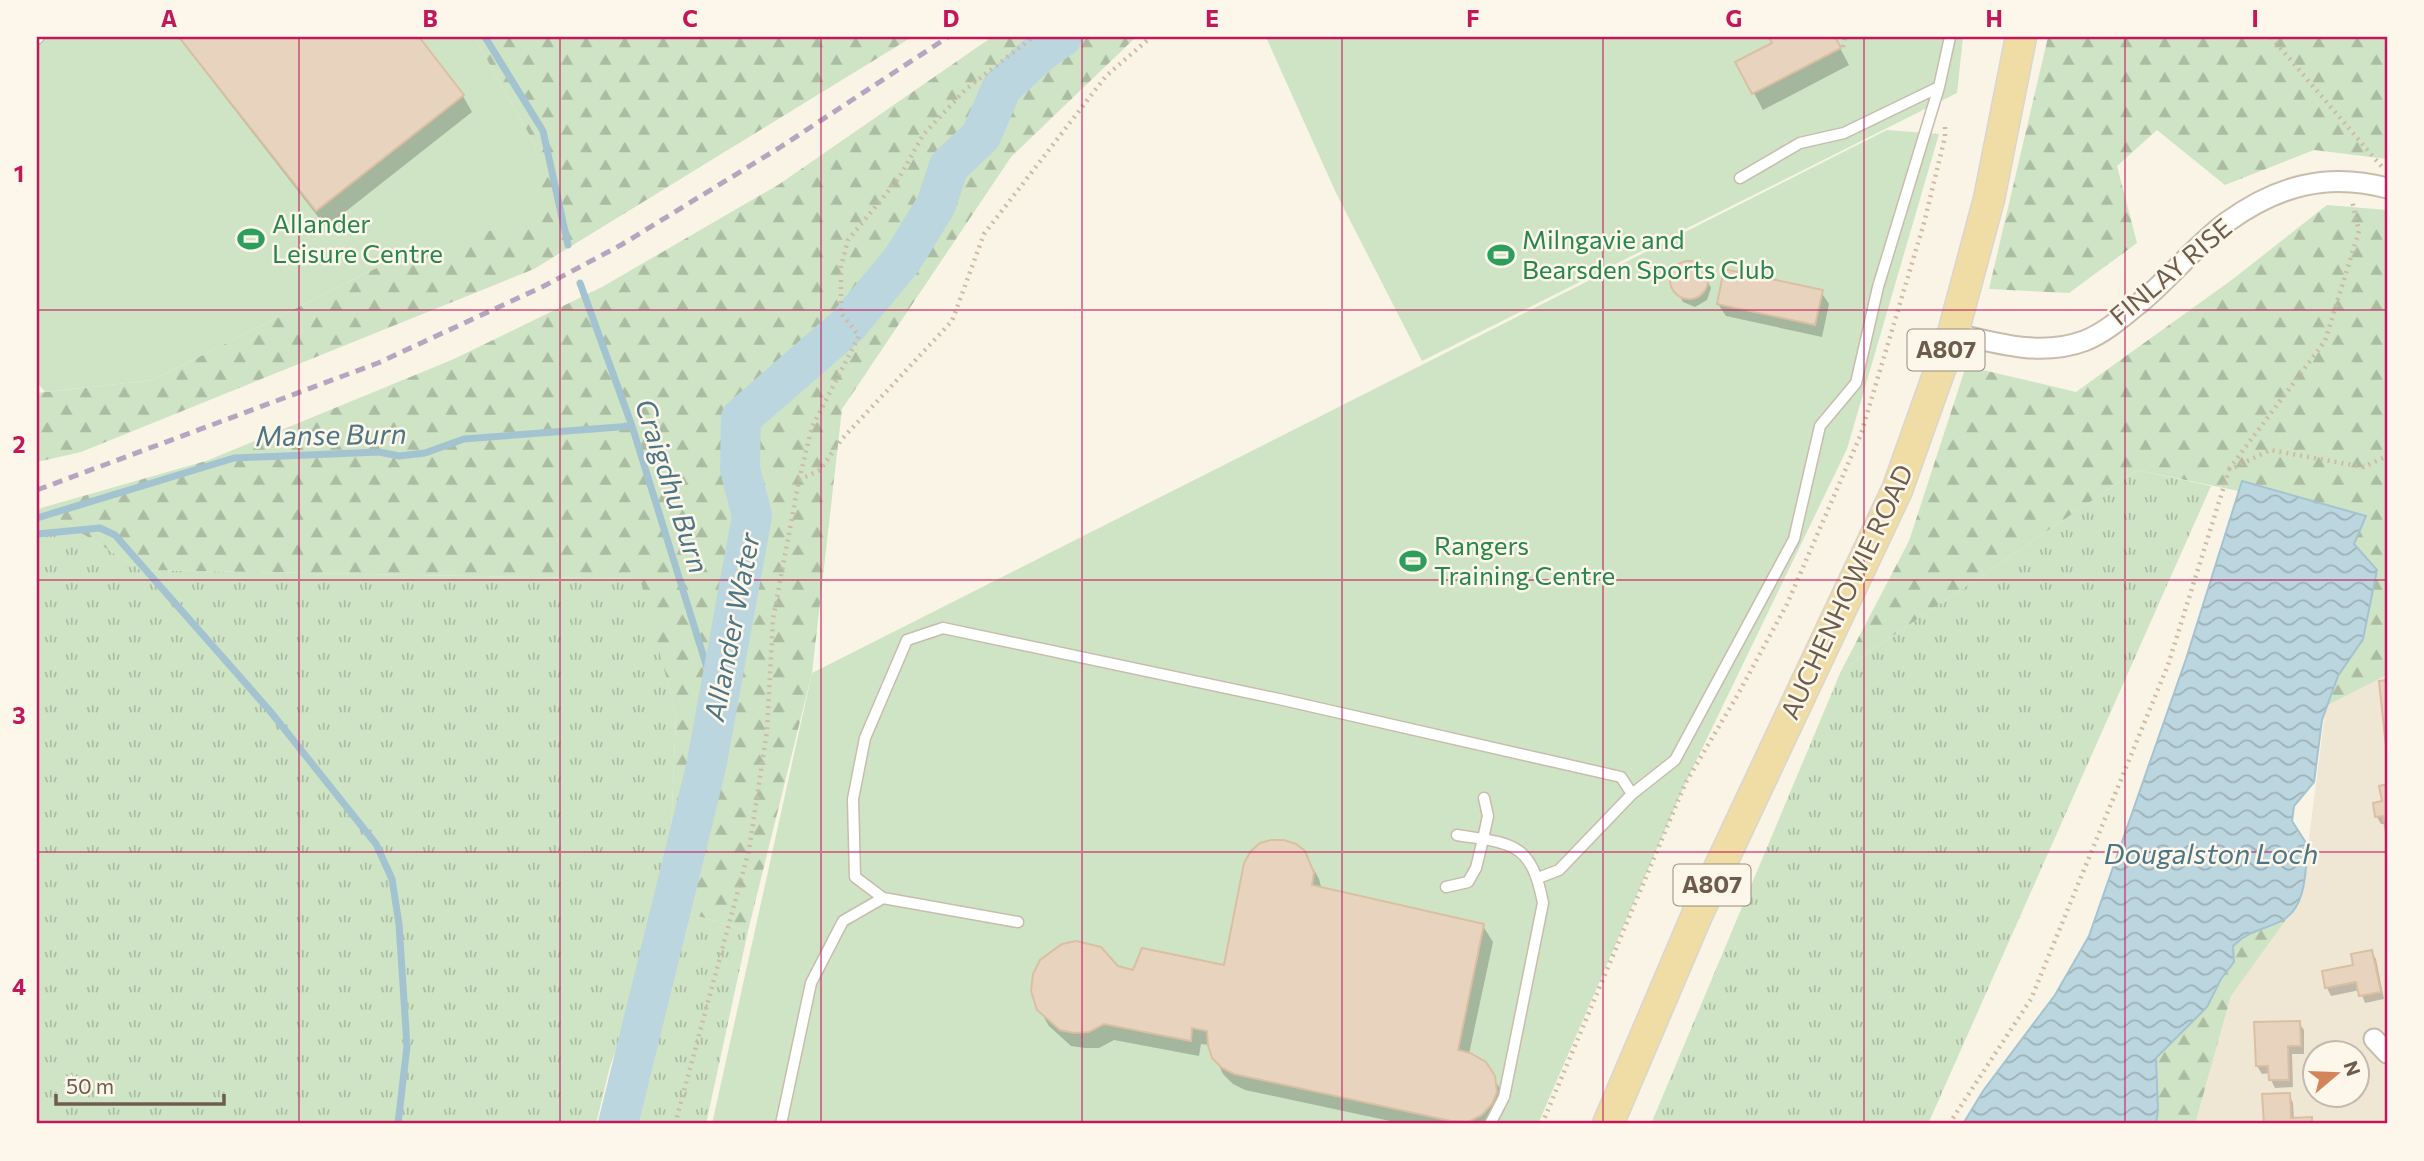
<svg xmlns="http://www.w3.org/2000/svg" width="2424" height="1161" font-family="Commissioner,sans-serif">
<defs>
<pattern id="grass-tufts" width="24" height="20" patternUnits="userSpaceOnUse" patternTransform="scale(1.75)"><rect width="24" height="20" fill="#cee4c5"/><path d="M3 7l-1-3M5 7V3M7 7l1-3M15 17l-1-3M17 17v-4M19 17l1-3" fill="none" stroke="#abbca2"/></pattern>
<pattern id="forest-firs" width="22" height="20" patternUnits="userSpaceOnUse" patternTransform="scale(1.75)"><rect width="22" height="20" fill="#cee4c5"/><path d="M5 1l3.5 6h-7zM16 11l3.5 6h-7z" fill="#abbca2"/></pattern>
<pattern id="water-waves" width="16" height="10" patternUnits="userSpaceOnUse" patternTransform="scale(1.75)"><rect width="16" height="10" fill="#bcd6df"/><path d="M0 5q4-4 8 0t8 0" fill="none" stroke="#9db1b7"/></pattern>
</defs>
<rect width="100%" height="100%" fill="#f9f4e5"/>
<path fill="#efe6d4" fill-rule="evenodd" d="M 2387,675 L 2387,1124 L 2195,1124 L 2231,996 L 2287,917 L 2308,846 L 2326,706 ZM 2316,1052 L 2358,1052 L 2358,1094 L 2316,1094 Z"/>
<path fill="url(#grass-tufts)" d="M 2137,470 L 2211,486 L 1928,1124 L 1826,1124 L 1812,1121 L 1807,1124 L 1651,1124 L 1841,671 Z
M 41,508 L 141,570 L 641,579 L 676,714 L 668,907 L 748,931 L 706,1124 L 611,1124 L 664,918 L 610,1066 L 596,1124 L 37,1124 L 37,510 Z"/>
<path fill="url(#forest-firs)" d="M 474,37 L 912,37 L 534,269 L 81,452 L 37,462 L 37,393 L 153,380 L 384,264 L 545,213 L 535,145 Z
M 992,37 L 1136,37 L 1011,157 L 842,409 L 812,673 L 748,931 L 668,907 L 676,714 L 640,579 L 141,570 L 41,508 L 206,461 L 454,359 L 602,287 L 778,185 Z
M 2048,37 L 2387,37 L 2387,159 L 2314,150 L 2225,185 L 2157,130 L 2117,166 L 2137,243 L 2069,293 L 1989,289 Z
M 2327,205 L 2387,210 L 2387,675 L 2326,706 L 2331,510 L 2137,470 L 1841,671 L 1909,541 L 1966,366 L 2076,392 L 2233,279 Z
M 2287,918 L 2231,996 L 2195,1124 L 2156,1124 L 2158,1110 L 2155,1058 L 2207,1007 L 2221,979 L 2234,962 L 2233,946 L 2244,935 Z"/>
<path fill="#cee4c5" d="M 37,37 L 474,37 L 535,145 L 546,213 L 384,264 L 153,380 L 45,392 L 37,382 Z
M 1266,37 L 1963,37 L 1957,93 L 1422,361 L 1336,193 Z
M 1887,130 L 1939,134 L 1847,449 L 1684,786 L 1538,1124 L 712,1124 L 812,673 Z"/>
<path fill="url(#water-waves)" stroke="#a4c3d0" stroke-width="2" d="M 2242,481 L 2366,516 L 2354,544 L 2377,570 L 2363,639 L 2338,676 L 2322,720 L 2314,782 L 2294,806 L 2292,821 L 2308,846 C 2305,869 2307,903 2286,918 C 2268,930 2251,928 2233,946 L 2234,962 L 2221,979 L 2207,1007 L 2156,1058 L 2158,1110 L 2156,1124 L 1963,1124 L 1983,1091 L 2055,995 L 2089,936 L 2186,659 Z"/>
<path fill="#0003" d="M 178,37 L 416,37 L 463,96 L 472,112 L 326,227 Z
M 1771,37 L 1834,37 L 1849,65 L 1763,110 L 1738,63 L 1775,43 Z
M 1687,263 L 1700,267 L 1711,288 L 1707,300 L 1695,307 L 1683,302 L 1672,281 L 1675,269 Z
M 1821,292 L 1829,304 L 1822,337 L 1726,316 L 1718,304 Z
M 2387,786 L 2387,830 L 2386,824 L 2381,824 L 2377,817 L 2384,803 L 2381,787 Z
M 1304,852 L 1319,879 L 1322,890 L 1483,926 L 1493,942 L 1469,1054 L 1485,1063 L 1503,1094 L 1505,1109 L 1497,1124 L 1404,1124 L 1245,1090 L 1233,1084 L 1223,1074 L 1209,1045 L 1201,1044 L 1199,1056 L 1114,1040 L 1099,1048 L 1085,1048 L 1071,1046 L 1049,1026 L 1039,1009 L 1117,968 L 1134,972 L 1225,967 Z
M 2371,952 L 2376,959 L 2384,999 L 2365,1003 L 2360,990 L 2331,996 L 2327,988 L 2324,972 L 2355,966 Z
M 2299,1023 L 2304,1030 L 2304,1054 L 2292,1054 L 2293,1087 L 2275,1088 L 2271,1080 L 2270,1073 L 2262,1074 L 2257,1066 Z
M 2289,1095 L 2293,1103 L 2294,1120 L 2311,1119 L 2314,1124 L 2265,1124 L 2264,1096 Z"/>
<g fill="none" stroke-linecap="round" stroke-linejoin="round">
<path stroke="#a4c3d0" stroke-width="7" d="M 485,37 L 543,131 L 568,245
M 580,283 L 632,426 L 718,703
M 37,518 L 234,458 L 379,452 L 399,456 L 425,453 L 464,439 L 632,426
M 37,534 L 100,528 L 115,535 L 270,711 L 376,844 L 392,879 L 399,924 L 407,1046 L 398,1124"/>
<path stroke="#bcd6df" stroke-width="40" d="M 618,1124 L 706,767 L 752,516 L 740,469 L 741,418 L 848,325 L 902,260 L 936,205 L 949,166 L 981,136 L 1002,87 L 1043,50 L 1062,37"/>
</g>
<path fill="#e8d4be" stroke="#dbbfa3" stroke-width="2" d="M 179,37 L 419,37 L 464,95 L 316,211 Z
M 1769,37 L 1835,37 L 1841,48 L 1752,94 L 1735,62 L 1772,43 Z
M1670 280a19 19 0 1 1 38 0a19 19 0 1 1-38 0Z
M 1724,269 L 1823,290 L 1815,325 L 1717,304 Z
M 2387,680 L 2387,756 L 2379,681 Z
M 2387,784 L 2387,832 L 2386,832 L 2383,816 L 2375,817 L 2373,803 L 2382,801 L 2379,786 Z
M 1271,840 L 1284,840 L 1296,844 L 1305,851 L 1314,873 L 1312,885 L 1484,924 L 1458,1050 L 1470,1053 L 1486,1062 L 1495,1076 L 1497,1092 L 1492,1104 L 1482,1115 L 1468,1122 L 1451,1121 L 1234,1074 L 1222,1068 L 1212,1058 L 1208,1045 L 1207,1031 L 1192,1028 L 1191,1041 L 1104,1024 L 1089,1032 L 1074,1033 L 1060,1030 L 1037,1010 L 1031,991 L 1033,974 L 1040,960 L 1062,944 L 1076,941 L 1101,947 L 1118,966 L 1133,970 L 1142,948 L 1224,965 L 1244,863 L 1251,851 L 1260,843 Z
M 2372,950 L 2381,992 L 2359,996 L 2356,982 L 2325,988 L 2322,971 L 2353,965 L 2351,954 Z
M 2300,1021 L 2301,1046 L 2288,1046 L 2289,1080 L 2269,1080 L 2268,1066 L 2256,1066 L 2254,1022 Z
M 2290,1093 L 2291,1118 L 2312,1117 L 2312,1124 L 2264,1124 L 2262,1094 Z"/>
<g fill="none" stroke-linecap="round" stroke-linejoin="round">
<defs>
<path id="service" d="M 37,39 L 39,37
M 1740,178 L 1800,143 L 1844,133 L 1939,87 L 1950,37
M 1457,835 C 1512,844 1531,841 1543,903 L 1504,1097 L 1490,1124
M 1538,878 L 1559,870 L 1632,794 L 1675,760 L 1794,539 L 1820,426 L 1856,383 L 1878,287 L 1939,87
M 1446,887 L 1468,882 L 1476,868 L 1483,839 L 1488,816 L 1484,798
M 883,898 L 1018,922
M 781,1124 L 811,983 L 843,921 L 883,898 L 855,877 L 853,799 L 865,738 L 907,640 L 943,628 L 1279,699 L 1621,777 L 1632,794"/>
<path id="minor" d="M 1953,333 C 1995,343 2041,357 2084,341 C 2105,333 2124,316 2141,302 C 2170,278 2197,244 2227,222 C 2277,186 2327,172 2387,188
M 2374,1039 L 2387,1053"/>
<path id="primary" d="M 1608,1124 L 1697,915 L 1897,490 L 1953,333 L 1989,199 L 2021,37"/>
</defs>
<use href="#service" stroke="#c8bcad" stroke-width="13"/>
<use href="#minor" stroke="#c8bcad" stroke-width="23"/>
<use href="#primary" stroke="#d9d5d1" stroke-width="33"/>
<path stroke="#cfbaa4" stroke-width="4.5" stroke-dasharray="2 5" stroke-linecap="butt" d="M 2271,37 L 2382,167
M 1843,47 L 1845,37
M 2229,469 L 2325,341 L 2359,231 L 2352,201
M 799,480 L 820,470 L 842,439 L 952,321 L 984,234 L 1106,76 L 1151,37
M 675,1124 L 749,850 L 767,731 L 773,619 L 799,480 L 812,427 L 859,336 L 841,313 L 841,267 L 848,240 L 899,178 L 923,135 L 965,90 L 1033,37
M 1542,1124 L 1686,782 L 1737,696 L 1787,604 L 1861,434 L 1924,223 L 1945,137 L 1945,126
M 1949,1124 L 2031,999 L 2168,665 L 2229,470 L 2270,450 L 2364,467 L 2387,456"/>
<use href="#service" stroke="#fff" stroke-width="10"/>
<use href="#minor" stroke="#fff" stroke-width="19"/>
<use href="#primary" stroke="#efdda5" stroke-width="30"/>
<path stroke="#b7a5c0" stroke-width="5" stroke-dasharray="10 7" stroke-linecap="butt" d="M 37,490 L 378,363 L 544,286 L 621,245 L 779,148 L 948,37"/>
</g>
<path fill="none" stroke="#c2185b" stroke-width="2" stroke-opacity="0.55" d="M 299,37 L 299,1124M 560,37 L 560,1124M 821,37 L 821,1124M 1082,37 L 1082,1124M 1342,37 L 1342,1124M 1603,37 L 1603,1124M 1864,37 L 1864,1124M 2125,37 L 2125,1124M 37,310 L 2387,310M 37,580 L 2387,580M 37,852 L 2387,852"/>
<defs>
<symbol id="stadium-bare" viewBox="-9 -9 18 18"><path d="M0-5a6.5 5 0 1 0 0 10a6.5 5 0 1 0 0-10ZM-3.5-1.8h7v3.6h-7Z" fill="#2e9e5b" stroke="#fcf7ea" stroke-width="2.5" paint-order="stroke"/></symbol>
</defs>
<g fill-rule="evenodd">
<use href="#stadium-bare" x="232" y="220" width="38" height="38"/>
<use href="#stadium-bare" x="1482" y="236" width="38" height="38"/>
<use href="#stadium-bare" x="1394" y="542" width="38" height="38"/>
</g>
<g text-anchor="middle" stroke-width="5" stroke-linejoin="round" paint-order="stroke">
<g fill="#fcf7ea" stroke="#998b7d" stroke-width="2">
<rect x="1907.5" y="329.5" width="77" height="41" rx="5"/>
<rect x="1673.5" y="864.5" width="77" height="41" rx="5"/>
</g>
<g font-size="24" font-weight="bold" fill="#6e5d4e">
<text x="1946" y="358">A807</text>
<text x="1712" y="893">A807</text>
</g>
<g font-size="26" fill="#27864d" stroke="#fcf7ea" text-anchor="start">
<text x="272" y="233">Allander<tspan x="272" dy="30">Leisure Centre</tspan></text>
<text x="1522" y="249">Milngavie and<tspan x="1522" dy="30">Bearsden Sports Club</tspan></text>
<text x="1434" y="555">Rangers<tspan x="1434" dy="30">Training Centre</tspan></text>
</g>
<g font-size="26" fill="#6e5d4e" stroke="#fcf7ea">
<text transform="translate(2171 272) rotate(-40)" y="9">FINLAY RISE</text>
<text transform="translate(1847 592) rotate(-65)" y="9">AUCHENHOWIE ROAD</text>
</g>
<g font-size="28" font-style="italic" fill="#4e7585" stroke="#fcf7ea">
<text transform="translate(331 435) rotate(-1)" y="10">Manse Burn</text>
<text transform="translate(672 486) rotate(72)" y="10">Craigdhu Burn</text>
<text transform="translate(732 627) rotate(-79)" y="10">Allander Water</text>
<text x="2211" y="864">Dougalston Loch</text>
</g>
</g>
<rect width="2424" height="1161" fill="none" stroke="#fcf7ea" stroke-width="77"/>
<g transform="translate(2336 1074) rotate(71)"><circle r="33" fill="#fcf7ea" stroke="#c3b9ac" stroke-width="2"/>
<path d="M0-5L12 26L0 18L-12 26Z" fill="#d3845a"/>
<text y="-10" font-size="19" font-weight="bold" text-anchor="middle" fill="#6e5d4e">N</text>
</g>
<path d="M56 1094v10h168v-10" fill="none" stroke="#6e5d4e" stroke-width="3.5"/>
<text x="66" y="1094" font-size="21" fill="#6e5d4e" stroke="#fcf7ea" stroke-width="5" paint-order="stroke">50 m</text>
<rect x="38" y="38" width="2348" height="1084" fill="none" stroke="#c2185b" stroke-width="2.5"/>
<g font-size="23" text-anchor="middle" font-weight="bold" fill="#c2185b">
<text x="169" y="27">A</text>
<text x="430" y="27">B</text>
<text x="690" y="27">C</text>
<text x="951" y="27">D</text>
<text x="1212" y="27">E</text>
<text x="1473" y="27">F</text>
<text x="1734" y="27">G</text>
<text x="1994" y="27">H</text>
<text x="2255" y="27">I</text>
<text x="19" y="182">1</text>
<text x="19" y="453">2</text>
<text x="19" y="724">3</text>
<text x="19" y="995">4</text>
</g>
</svg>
